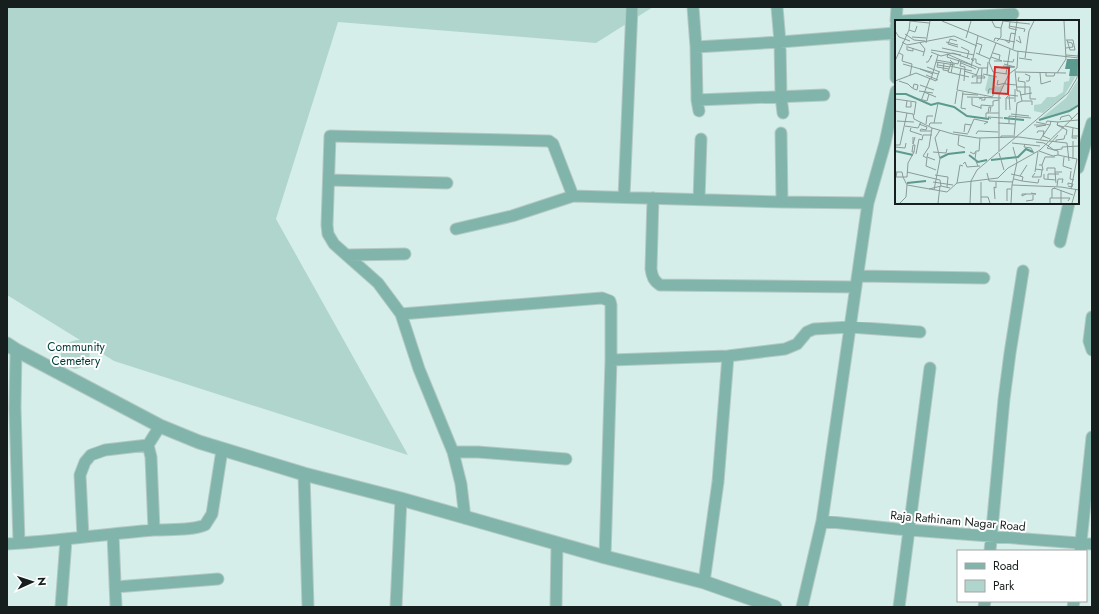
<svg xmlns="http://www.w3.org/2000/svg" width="1099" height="614" font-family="Jost,sans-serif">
<rect width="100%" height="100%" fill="#d6eee9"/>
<path fill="#b0d5cd" d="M 7,7 L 653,7 L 596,43 L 338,22 L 276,219 L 408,455 L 114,361 L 87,344 C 92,356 91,367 75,369 C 53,363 58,340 80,340 L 7,295 Z"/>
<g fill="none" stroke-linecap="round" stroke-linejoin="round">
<defs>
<path id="minor" d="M 693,7 L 696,47 L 697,100 L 699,111
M 777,7 L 780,42 L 781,97 L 783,113
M 896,21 L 897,7
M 902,21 L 1013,14
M 896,26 L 896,78
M 696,47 L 780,42 L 896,33
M 697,100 L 824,95
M 781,133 L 782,202
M 1078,168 L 1092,123
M 329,180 L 447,183
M 624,197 L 632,7
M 653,198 L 651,269 C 652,277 654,281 660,285 L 856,287
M 699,200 L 701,139
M 456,229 L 512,216 L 573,196 L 782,202 L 868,203
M 1060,242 L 1069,203
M 347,255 L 405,254
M 858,276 L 984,278
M 401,314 L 602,298 L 610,301 L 611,305 L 611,360
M 1092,317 L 1089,341 L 1092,350
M 16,350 L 15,408 L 19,543
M 148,445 L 151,457 L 154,530
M 453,452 L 478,452 L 566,459
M 304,474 L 308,607
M 465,518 L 461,484 L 453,452 L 419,369 L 401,314 L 378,283 L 334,244 L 328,234 L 327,225 L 330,136 L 549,141 L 553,144 L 573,196
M 822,521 L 897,529 L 1092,544
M 113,534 L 116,607
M 83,537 L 80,475 L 85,462 L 91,455 L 105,450 L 148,445 L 160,426
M 7,544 C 56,541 105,534 154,530 C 170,529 190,531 205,525 L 212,514 L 222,450
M 990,551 L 1004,399 L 1010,353 L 1023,271
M 1080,551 L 1092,437
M 605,557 L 611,360 L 728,356 L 785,349 L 797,344 L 807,332 L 814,329 L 850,327 L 920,332
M 704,582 L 718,482 L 728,356
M 115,587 L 218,579
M 61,607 L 66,540
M 396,607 L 401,499
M 556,607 L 557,543
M 802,607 L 822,521 L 868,203 L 885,143 L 896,91
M 899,607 L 930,368
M 984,607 L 985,601
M 1073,607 L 1074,601"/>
<path id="tertiary" d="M 7,344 L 16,350 L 160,426 L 199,442 L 304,474 L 401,499 L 605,557 L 704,582 L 775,607"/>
</defs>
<use href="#minor" stroke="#b3c9c4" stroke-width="13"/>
<use href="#tertiary" stroke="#b3c9c4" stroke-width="15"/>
<use href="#minor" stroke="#81b5ac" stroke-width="11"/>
<use href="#tertiary" stroke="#81b5ac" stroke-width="13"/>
</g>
<g text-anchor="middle" stroke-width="4" stroke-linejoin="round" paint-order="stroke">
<g font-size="12" fill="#013e37" stroke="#fff">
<text x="76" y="351">Community<tspan x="76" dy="14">Cemetery</tspan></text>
</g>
<g font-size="12" fill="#161f1d" stroke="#fff">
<text transform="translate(958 521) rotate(5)" y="4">Raja Rathinam Nagar Road</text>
</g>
</g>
<g transform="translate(895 20)">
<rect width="184" height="184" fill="#d6eee9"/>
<path d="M 94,54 L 100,59 L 99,65 L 104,67 L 109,64 L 105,74 L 93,73 L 90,70 ZM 175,56 L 181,56 L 169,76 L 148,93 L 139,91 L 139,85 L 146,84 L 152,77 L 160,77 L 168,72 L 169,62 L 174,61 ZM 184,58 L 184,86 L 175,92 L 144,100 L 171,78 Z" fill="#b0d5cd"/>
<path d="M 172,39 L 184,39 L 184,56 L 174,56 L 175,49 L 170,49 Z" fill="#5c998f"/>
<path fill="none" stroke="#5c998f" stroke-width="2" d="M 0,74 L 11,74 L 36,85 L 43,83 L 59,87 L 72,96 L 94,99M 109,98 L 129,100M 144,100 L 174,91 L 184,85M 0,131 L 18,135M 74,135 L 83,142 L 92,140M 45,138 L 53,134 L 70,132M 96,140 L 123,137 L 131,129 L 138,132M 12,163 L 31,161"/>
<path fill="none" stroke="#899b97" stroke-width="1" d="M 15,1 L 34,3M 47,1 L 121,31 L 184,38M 97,1 L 100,7 L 106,8 L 108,1M 108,1 L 135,4M 115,2 L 114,8 L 122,10M 114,6 L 130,9 L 129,12M 14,10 L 20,12 L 22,6M 0,11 L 4,17 L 15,21M 10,14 L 19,20 L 30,21M 17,17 L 31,18M 71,18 L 76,1M 110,20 L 114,23 L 116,13 L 121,14M 121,20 L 126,23 L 124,16M 171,20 L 178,20 L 180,30 L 175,30 L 172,20M 62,21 L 55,19 L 53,24 L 63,27M 99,21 L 100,18 L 120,22M 102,21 L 106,17 L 106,8M 7,22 L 12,25 L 59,16 L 82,26M 51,22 L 63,25M 25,23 L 30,29 L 28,36M 31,23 L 35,1M 81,23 L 87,25 L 84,34M 12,26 L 12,30 L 18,31 L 18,28M 13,27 L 29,32M 66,27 L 74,31 L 72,38M 47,28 L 79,35M 171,28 L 178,27 L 177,23 L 173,22M 118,29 L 122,1M 36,30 L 66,35M 36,32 L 46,36 L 58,33 L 75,39M 4,33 L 8,35 L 7,41 L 17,44 L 15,55M 81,33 L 95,39M 98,33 L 105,35 L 104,40M 52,34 L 84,48 L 93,48M 53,34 L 52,37 L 77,45M 171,35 L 183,36M 96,37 L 107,41 L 99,41M 183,37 L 184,25M 124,38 L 137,40M 130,38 L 134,11 L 139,1M 41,40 L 58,43 L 55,40M 0,41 L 14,10 L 15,1M 66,41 L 65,46 L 70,47 L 69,61M 79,41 L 76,39 L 81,39 L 81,43 L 86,45M 108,41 L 118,42 L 119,39M 31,42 L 33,42 L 37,35 L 35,37M 41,42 L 60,45M 43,42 L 42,47 L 54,49M 94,42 L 98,52 L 112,54M 94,42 L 101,23M 49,43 L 48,50 L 54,51M 56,43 L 53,52 L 74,57M 66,43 L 81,49M 8,44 L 43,54M 43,45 L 55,47M 55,46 L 77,51M 108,46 L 120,47 L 109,44M 32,47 L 45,52M 76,47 L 83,16M 66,48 L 62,70 L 98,77M 106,48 L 119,47M 25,49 L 38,54M 69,51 L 82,55M 121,52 L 171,53M 56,53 L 58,43 L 63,44 L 64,40M 145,53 L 146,64 L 156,61M 151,53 L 151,56 L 159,56 L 160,53M 162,53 L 171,39 L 169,1M 88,54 L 102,57M 111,54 L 115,29M 130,54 L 135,56 L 134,61 L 131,61M 31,55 L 43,60M 92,55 L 93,42M 124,57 L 123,61 L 130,62 L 130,74M 78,58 L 77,56 L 81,56 L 84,48M 82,58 L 90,58 L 89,56 L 82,56 L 82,63M 36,59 L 41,61 L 44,52M 103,60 L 102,65 L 111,63M 0,61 L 21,53 L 36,59 L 43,35M 4,61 L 13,64 L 16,67 L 19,69 L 22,70 L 23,65 L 19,64 L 18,68M 76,63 L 86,63 L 87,48M 110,64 L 122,65M 25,65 L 39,70M 122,67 L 135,67 L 135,79 L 141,79M 24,71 L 38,73M 29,72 L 41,77M 68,72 L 66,88 L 71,89M 67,74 L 83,75M 93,74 L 94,69 L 98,69 L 98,76M 114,75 L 115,90M 125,75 L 137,73M 72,77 L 106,78M 77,78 L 77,85 L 86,88M 111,78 L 114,75 L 123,76M 0,79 L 21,82M 24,79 L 32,81 L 34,74M 84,79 L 90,77 L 90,80 L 86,80M 12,81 L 11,87 L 16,87 L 16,82M 26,81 L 35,58M 127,81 L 137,81 L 137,85M 120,82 L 120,69M 60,84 L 62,71M 86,89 L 86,85 L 98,86 L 98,81 L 104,80M 111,90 L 111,78 L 119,78M 0,91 L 18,94 L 19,99 L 37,108 L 58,114 L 83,118 L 124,117 L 153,121M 93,93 L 94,87 L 96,87 L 95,92M 116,94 L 134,96M 19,95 L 21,82M 91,99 L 91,93 L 104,93M 96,99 L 93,97 L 108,98M 165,100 L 166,97 L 174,95 L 177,99M 2,101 L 19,102M 141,102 L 155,105 L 156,101M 163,102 L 183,100M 39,103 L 43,83M 103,103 L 120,104M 114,103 L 114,96 L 136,98M 151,103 L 152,101 L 163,102 L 162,105 L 169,107M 24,104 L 32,107 L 31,110 L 26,109M 31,104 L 32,96 L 38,96M 139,105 L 151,105 L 141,107M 162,105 L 172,110 L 171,115M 10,106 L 23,108 L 26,102M 34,106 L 35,103 L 47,103M 170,106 L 184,109M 16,108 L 15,111 L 27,115M 37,108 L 34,127 L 28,136 L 32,138 L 31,146 L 41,150M 178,108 L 177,118 L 182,118M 26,109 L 25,111 L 36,111M 58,112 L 73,114M 69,112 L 70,104 L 76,105M 73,113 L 79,99 L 93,102 L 89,104M 142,113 L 143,111 L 149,111 L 148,116 L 155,119M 81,114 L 83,111 L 103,112M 64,115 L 63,125 L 70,128M 177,116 L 184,116 L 184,124M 18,117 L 18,124 L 20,117M 119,117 L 122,83 L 127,81 L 125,71 L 122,71 L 120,50M 106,118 L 106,116 L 118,116M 145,120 L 155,105M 154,121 L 172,123 L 174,141M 141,122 L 149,123 L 159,130 L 167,129 L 167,127 L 184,126M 161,122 L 161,120 L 169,119 L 170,115M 117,123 L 145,126M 130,124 L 129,127 L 136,128 L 139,133M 0,125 L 5,125 L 12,93M 18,125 L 20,125 L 19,132 L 17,132 ZM 153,126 L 163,115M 154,126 L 152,128 L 163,131 L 163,135M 0,127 L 10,128 L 11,123M 118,127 L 122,142M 104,131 L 104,75 L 114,54 L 122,48 L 123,31M 144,131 L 158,136 L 163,135M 38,132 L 51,133 L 52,129M 75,132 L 79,134 L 81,131 L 84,131 L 85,118M 81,132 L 80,139 L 83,146M 33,133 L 32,137 L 40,140M 104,133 L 109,150M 21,134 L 24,119 L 27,120 L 28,115 L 37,115M 163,135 L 182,139 L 176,169M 169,137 L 168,146 L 177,149M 178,139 L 178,121M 122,142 L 117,165 L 166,167 L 184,170M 68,144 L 70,142 L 72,147 L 85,146M 144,145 L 147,145 L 150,137 L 160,137M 140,149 L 148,150 L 147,145M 152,151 L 152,148 L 160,148 L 160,152M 176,151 L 175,159 L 179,160M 0,152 L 2,152 L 1,157 L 8,157 L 7,152 L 2,152M 12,152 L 45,160 L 46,166M 140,152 L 143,132M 92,153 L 94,161 L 118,162M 140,153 L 137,157 L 146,157 L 147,150M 116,154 L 125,156 L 132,145M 149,154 L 149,159 L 161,160M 40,155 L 53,157 L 52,167M 119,159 L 127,161 L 128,157 L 125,156M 153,159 L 153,154 L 164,154M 127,161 L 143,163 L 144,159M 38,162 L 58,165M 62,163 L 65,145 L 68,146M 161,163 L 160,152 L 167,152M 12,165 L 8,157 L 12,157 L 13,143 L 19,132M 162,166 L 163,159 L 168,159 L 167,163M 173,166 L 177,167 L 178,164 L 173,163 L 173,165M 159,168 L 178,175M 34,169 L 46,166 L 55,168M 39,170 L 45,139 L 40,118 L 45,110M 131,174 L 127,176 L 127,174 L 141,174 L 136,173M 86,177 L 93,177 L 95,183M 157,178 L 157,169 L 160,168M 100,179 L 99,167 L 101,168 L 101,162M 112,181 L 112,169 L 116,169M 131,181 L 138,180 L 138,175M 5,183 L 11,177 L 12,165 L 52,172 L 62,163 L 103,158 L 113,148 L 145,130 L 184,92M 43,183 L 45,166M 75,183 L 76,161 L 82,150 L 173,73 L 182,58 L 184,39M 86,183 L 86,162M 116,183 L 117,165M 155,183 L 155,178 L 175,178 L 173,181M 166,183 L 166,170M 177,183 L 181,169"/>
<path fill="#d62828" fill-opacity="0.15" stroke="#d62828" stroke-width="2" d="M 100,47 L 114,48 L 113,74 L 98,73 Z"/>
<rect width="184" height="184" fill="none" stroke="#161f1d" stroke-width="2"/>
</g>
<rect width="1099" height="614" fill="none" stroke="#161f1d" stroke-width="16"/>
<rect x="957" y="550" width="130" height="52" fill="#ffffff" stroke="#a2a5a5"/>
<rect x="965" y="563" width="20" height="6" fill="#81b5ac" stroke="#a2a5a5"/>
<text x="993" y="570" font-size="12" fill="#161f1d">Road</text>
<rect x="965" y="580" width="20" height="12" fill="#b0d5cd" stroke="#a2a5a5"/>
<text x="993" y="590" font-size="12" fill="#161f1d">Park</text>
<g transform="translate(32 582) rotate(87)" stroke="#ffffff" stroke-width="3" paint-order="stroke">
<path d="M0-3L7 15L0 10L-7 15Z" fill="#161f1d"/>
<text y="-6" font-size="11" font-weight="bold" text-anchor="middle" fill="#161f1d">N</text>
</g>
</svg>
